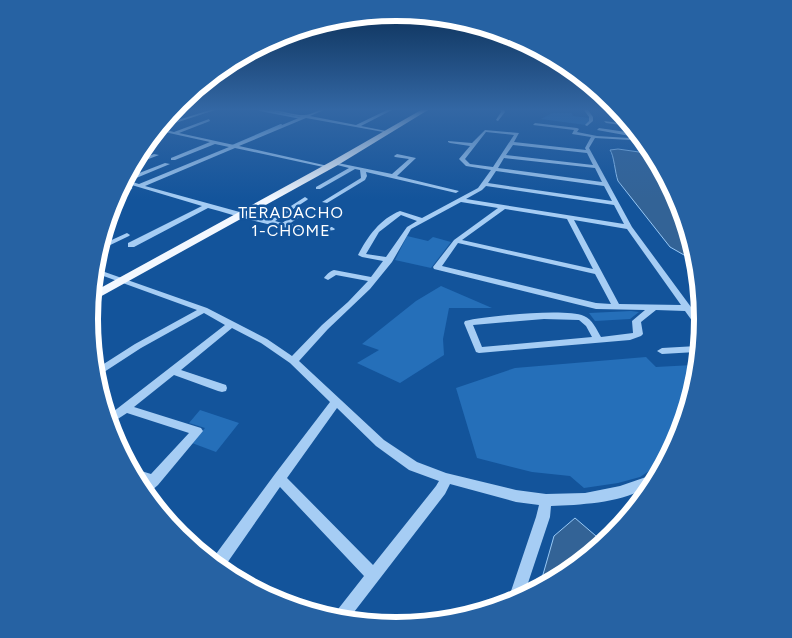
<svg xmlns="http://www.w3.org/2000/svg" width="792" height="638" font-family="Figtree,sans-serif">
<rect width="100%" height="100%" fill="#13549b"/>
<path fill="#256fb9" d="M 552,113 L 572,113 L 573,116 L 590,118 L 591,120 L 586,125 L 541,119 Z
M 407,236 L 428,241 L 433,237 L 451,242 L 431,268 L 395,260 Z
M 441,286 L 492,308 L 449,308 L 443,339 L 444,355 L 400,383 L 357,363 L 379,350 L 362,344 L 416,301 Z
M 631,311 L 639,312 L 630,319 L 595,321 L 589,313 Z
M 646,357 L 656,367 L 693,365 L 679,437 L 661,463 L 640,477 L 618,483 L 584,488 L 570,476 L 532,472 L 477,458 L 456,388 L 515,368 Z
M 200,410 L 239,423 L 216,452 L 192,443 L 205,428 L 189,423 Z"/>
<path fill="#336396" stroke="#98c9f7" d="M 618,149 L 646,153 L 679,202 L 691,259 L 670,247 L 618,181 C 615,173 614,155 610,150 Z
M 575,518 L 603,542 L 540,585 L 554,536 Z"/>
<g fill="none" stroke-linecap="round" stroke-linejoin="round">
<path stroke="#98c9f7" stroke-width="2" d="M 260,110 L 301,118
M 230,147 L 281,125"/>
<path stroke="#98c9f7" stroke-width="2.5" d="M 119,193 L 131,188"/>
<path fill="#a6cdf4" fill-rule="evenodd" d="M 210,110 L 215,110 L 163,127 L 165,124 Z
M 266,110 C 279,109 291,115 304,115 C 311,115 317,110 324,110 L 310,116 L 356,125 L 387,110 L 392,110 L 361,126 L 391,132 L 389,133 L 306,118 L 239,146 L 328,166 L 328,168 L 235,148 L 145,186 L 269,220 L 305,197 L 308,199 L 307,200 L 275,221 L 282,223 L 311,205 L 313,206 L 313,208 L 289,224 L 306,227 L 332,227 L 335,229 L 334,230 C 297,236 245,218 208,208 L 134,247 L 128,247 L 128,243 L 202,206 L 125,183 L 129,177 L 165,163 L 170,164 L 129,181 L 139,184 L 229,147 L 215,144 L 175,160 L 171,160 L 171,158 L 210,142 L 160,131 L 162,129 L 174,132 L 209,119 L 210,121 L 179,133 L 234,145 L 301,117 Z
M 500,110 L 504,110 L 505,112 L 498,121 L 496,120 L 501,112 Z
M 584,110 L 588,110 L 593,117 L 593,121 L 587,126 L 585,125 L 589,121 L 589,117 Z
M 605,110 L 618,110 L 619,112 Z
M 604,121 L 627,124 L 629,126 L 606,123 Z
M 535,123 L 577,128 L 579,129 L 577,132 L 597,136 L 629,138 L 630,136 L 597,130 L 599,128 L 633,133 L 635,136 L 630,140 L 595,138 L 589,148 L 632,227 L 702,322 L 700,330 L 698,329 L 685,311 L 656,310 L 641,322 L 643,334 L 641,336 L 630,340 L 479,353 L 476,352 L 464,323 L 465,321 C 487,316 565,308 584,316 C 592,319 597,330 601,337 L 633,333 L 632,321 L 645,310 L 596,309 L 434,269 L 433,267 L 454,240 L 498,208 L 461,202 L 411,229 L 392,262 L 370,289 L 328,329 L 299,361 L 384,440 L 417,462 L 446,473 L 516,490 L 546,494 L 585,493 L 620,486 L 649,476 L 652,477 C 650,481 647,487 643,489 C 619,503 579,505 551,506 L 550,517 L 524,595 L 513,602 L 507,603 L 536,517 L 539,505 L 516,502 L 450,484 L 445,494 L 351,616 L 335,613 L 364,576 L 280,487 L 225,566 L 213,558 L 275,474 L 330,402 L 290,363 L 261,343 L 232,328 L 181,370 L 226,385 L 227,388 L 226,391 L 222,392 L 218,391 L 174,375 L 134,407 L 201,428 L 203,431 L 158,485 L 150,492 L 136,471 L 138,470 L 151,474 L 189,433 L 127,413 L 110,424 L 109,415 L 225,325 L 204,313 L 141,348 L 101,374 L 99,367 L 135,344 L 197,310 L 98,274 L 99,270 L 207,308 L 267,339 L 292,356 L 322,325 L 348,302 L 368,281 L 336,275 L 328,280 L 324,278 C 326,275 330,271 334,270 L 371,277 L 383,261 L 362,257 L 358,255 C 368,236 380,219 400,211 L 422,218 L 478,188 L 491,170 L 466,166 L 459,159 L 470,146 L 450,143 L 448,142 L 448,141 L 472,143 L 485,130 L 519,133 L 514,142 L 586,150 L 585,148 L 591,137 L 572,134 L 574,130 L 533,125 ZM 486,132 L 514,135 L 493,167 L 470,164 L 465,159 ZM 513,145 L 587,153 L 593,165 L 506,155 ZM 504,158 L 595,168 L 602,182 L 498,168 ZM 496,171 L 604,186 L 612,201 L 488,183 ZM 486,186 L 614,205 L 624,224 L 466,199 L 482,190 ZM 505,209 L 567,219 L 593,269 L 462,240 ZM 401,215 L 417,221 L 407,227 L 386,257 L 366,254 L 379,232 ZM 574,220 L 627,229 L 681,305 L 619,304 ZM 458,243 L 595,274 L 611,304 L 596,303 L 442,266 ZM 544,319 L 579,320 L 586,326 L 592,337 L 482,347 L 473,325 ZM 337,408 L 376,446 L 409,470 L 439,481 L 436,486 L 373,565 L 287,478 Z
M 154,154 L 159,155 L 138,163 L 141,159 Z
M 397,154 L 416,158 L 397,176 L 459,191 L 456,193 L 366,172 L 367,176 L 365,180 L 327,203 L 322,202 L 361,178 L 360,170 L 355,169 L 320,189 L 316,189 L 316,187 L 349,168 L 333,164 L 333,162 L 392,174 L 409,159 L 395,157 L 394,156 Z
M 127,233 L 130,235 L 129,236 L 104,248 L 105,243 Z
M 697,346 L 696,352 L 662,354 L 657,351 L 662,348 Z"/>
<path fill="#f3f8ff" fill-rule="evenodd" d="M 421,110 L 428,110 L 338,165 L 98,298 L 93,299 L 95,291 L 332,161 Z"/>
</g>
<linearGradient id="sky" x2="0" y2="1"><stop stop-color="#0a2e55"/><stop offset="0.55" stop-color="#3367a4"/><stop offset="1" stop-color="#3367a4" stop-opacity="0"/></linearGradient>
<rect width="792" height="199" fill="url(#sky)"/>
<g text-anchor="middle" stroke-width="5" stroke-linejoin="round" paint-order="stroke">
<g font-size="16" letter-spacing="1" fill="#fff" stroke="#13549b">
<text x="291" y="218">TERADACHO<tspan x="291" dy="18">1-CHOME</tspan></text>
</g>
</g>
<path d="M0 0H792V638H0ZM98 319a298 298 0 1 1 596 0a298 298 0 1 1-596 0Z" fill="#2662a3" fill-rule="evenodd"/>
<path fill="none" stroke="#fff" stroke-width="6" d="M98 319a298 298 0 1 1 596 0a298 298 0 1 1-596 0Z"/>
</svg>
